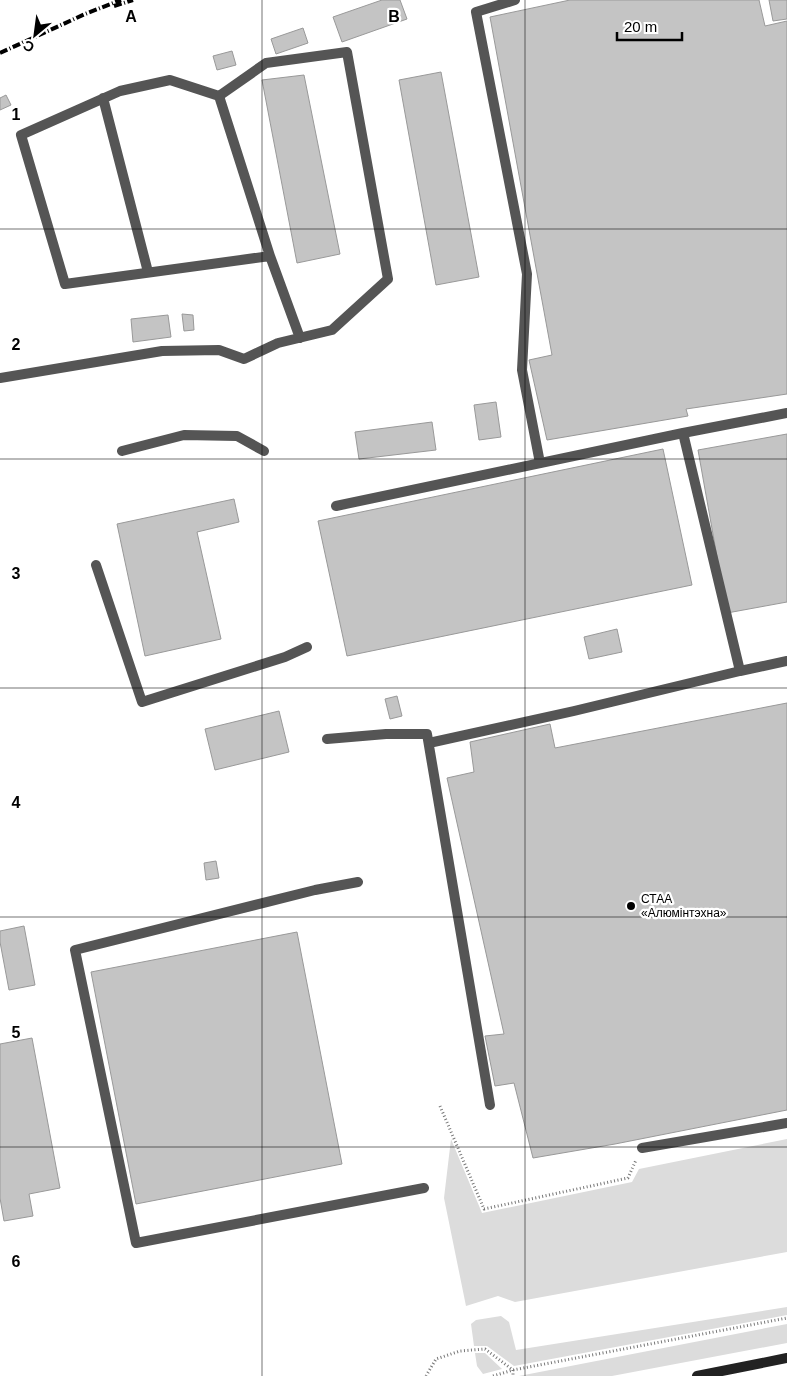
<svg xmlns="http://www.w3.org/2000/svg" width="787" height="1376" font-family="Helvetica,sans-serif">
<rect width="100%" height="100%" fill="#fff"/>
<path fill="#dcdcdc" d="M 451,1139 L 482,1213 L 632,1182 L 639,1169 L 787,1139 L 787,1252 L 515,1302 L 498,1296 L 466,1306 L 444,1198 Z
M 787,1307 L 787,1315 L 514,1366 L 487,1346 L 474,1346 L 471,1324 L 476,1320 L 501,1316 L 509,1322 L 516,1350 Z
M 787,1324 L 787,1343 L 612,1376 L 519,1376 Z
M 475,1353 L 485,1353 L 502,1369 L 483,1374 L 477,1366 Z"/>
<path fill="#c4c4c4" stroke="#999" d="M 382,0 L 400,0 L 407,19 L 342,42 L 333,17 Z
M 570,0 L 759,0 L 765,26 L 787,21 L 787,394 L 686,409 L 688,416 L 547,440 L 529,360 L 552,355 L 490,17 Z
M 769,0 L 787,0 L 787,19 L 773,21 Z
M 303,28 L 308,43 L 276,54 L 271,39 Z
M 232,51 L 236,65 L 217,70 L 213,56 Z
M 441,72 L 479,277 L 436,285 L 399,80 Z
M 304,75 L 340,254 L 297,263 L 262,80 Z
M 6,95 L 11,105 L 0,110 L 0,98 Z
M 182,314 L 193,315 L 194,330 L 184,331 Z
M 168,315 L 171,337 L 133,342 L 131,319 Z
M 496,402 L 501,437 L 479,440 L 474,405 Z
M 432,422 L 436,450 L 359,459 L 355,432 Z
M 787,434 L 787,602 L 727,613 L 698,450 Z
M 663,449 L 692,585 L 347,656 L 318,521 Z
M 234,499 L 239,522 L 197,532 L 221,639 L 145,656 L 117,524 Z
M 617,629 L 622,652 L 589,659 L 584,637 Z
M 397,696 L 402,716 L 390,719 L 385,699 Z
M 787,703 L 787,1110 L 615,1144 L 533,1158 L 514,1083 L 495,1086 L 485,1036 L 504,1034 L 447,778 L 474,772 L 470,742 L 550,724 L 555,748 Z
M 279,711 L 289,752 L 215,770 L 205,729 Z
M 216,861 L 219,878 L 206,880 L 204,863 Z
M 24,926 L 35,985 L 9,990 L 0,942 L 0,931 Z
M 297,932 L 342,1164 L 136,1204 L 91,972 Z
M 32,1038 L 60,1188 L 29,1194 L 33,1216 L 4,1221 L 0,1198 L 0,1044 Z"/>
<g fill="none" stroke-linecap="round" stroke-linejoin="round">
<path stroke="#777" stroke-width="3" stroke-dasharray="1 2.5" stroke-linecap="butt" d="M 440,1106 L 484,1209 L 628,1178 L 636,1160
M 426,1376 L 436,1359 L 460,1351 L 485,1349 L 513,1370 L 513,1376
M 493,1376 L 513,1370 L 787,1318"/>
<path stroke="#555" stroke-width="10" d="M 515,0 L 476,12 L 527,274 L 522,370 L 540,463
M 219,96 L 270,256
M 103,98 L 148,272
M 0,378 L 162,351 L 219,350 L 244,359 L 278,343 L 332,330 L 388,279 L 347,52 L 266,63 L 219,96 L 170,80 L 120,91 L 21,135 L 65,284 L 270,256 L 300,338
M 683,433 L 787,413
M 122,451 L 184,435 L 237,436 L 264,451
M 336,506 L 683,433 L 740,671 L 574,711 L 429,743
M 96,565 L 142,702 L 285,657 L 307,647
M 740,671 L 787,661
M 327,739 L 386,734 L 427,734 L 490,1105
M 358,882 L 315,890 L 75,950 L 136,1243 L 424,1188
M 642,1148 L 787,1123"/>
<path stroke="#222" stroke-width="10" d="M 697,1376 L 787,1358"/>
<path stroke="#000" stroke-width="4" stroke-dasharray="8 2.5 1 2.5" stroke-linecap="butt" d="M 114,6 L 133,0
M 0,53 L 85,14 L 121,0"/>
</g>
<path fill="none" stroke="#000" stroke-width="1" stroke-opacity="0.55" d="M 262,0 L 262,1376M 525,0 L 525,1376M 0,229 L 787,229M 0,459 L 787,459M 0,688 L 787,688M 0,917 L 787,917M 0,1147 L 787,1147"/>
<circle fill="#000" stroke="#fff" stroke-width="2" cx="631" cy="906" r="5"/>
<g text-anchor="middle" stroke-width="4.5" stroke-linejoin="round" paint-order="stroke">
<g font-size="12" fill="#000" stroke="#fff" text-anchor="start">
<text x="641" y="903">СТАА<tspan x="641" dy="14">«Алюмінтэхна»</tspan></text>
</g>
</g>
<g font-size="16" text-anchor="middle" font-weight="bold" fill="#000" stroke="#fff" stroke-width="4.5" stroke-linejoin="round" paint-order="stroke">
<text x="131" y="22">A</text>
<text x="394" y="22">B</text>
<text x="16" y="120">1</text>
<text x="16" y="350">2</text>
<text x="16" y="579">3</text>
<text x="16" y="808">4</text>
<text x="16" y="1038">5</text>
<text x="16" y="1267">6</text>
</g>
<g transform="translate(35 35) rotate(209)" stroke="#ffffff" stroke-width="4" paint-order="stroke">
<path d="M0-4L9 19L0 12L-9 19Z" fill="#000000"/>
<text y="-8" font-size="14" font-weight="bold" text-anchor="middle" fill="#000000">С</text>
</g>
<path d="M617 32v8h65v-8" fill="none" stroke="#000000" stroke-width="2.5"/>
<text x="624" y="32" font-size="15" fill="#000000" stroke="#ffffff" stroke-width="4" paint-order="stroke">20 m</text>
</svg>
